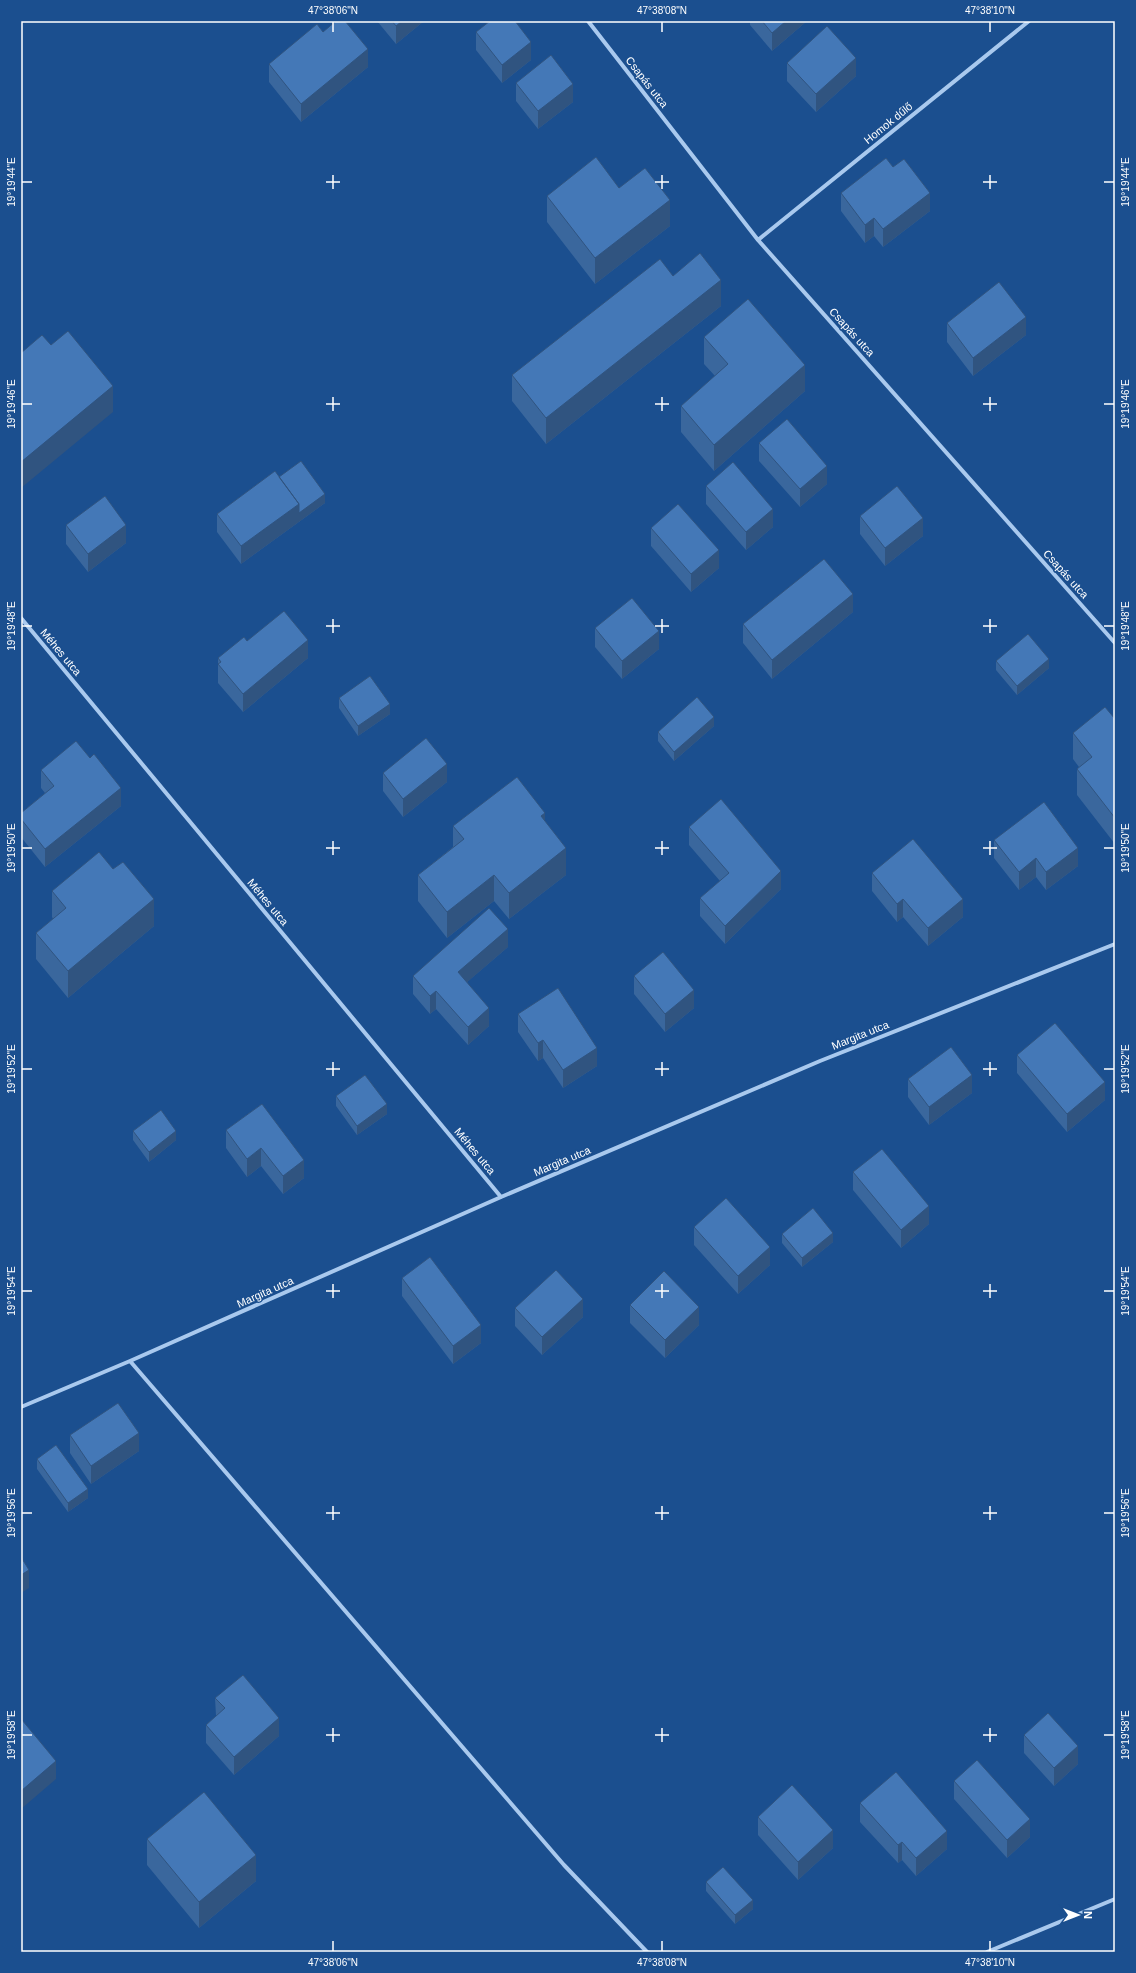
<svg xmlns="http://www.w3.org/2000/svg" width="1136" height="1973" font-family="Arial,sans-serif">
<rect width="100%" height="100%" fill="#1b4f8f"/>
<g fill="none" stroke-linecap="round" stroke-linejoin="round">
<path stroke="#a9c9ee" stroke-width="4" d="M 588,21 L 758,240 L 1115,643
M 758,240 L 1029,21
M 21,618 L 501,1197
M 130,1361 L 564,1865 L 647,1952
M 21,1407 L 130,1361 L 501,1197 L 820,1061 L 1115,944
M 987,1952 L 1115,1899"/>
</g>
<path fill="#3a679d" d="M 377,21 L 424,21 L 396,44 Z
M 750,21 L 807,21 L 772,51 L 750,25 Z
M 323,32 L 368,67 L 301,122 L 269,82 L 269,64 Z
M 476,32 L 531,60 L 502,83 L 476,50 Z
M 787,63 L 856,76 L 816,112 L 787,81 Z
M 516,83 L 573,102 L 538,129 L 516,101 Z
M 893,167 L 930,211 L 883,247 L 874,236 L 865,243 L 841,211 L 841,193 Z
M 619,188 L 670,226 L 595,284 L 547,222 L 547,196 Z
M 673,276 L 721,306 L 546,444 L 512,401 L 512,375 Z
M 947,323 L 1026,335 L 973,376 L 947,342 Z
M 704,337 L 805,391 L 714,471 L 681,432 L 681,406 L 715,376 L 704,364 Z
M 759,443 L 827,484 L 800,507 L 759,461 Z
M 279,477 L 325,503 L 241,564 L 217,532 L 217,514 Z
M 706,486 L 773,527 L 746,550 L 706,504 Z
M 860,516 L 923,536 L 885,566 L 860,534 Z
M 66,525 L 126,543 L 88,572 L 66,544 Z
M 651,528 L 719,568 L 691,592 L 651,546 Z
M 853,612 L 772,679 L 743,643 L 743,624 Z
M 595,628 L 659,649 L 622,679 L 595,647 Z
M 247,641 L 308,658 L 243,712 L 218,683 L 218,658 Z
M 996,661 L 1049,668 L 1017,695 L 996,670 Z
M 339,698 L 390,714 L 358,736 L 339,708 Z
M 1115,719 L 1115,844 L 1077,795 L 1077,769 L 1079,767 L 1073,759 L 1073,733 Z
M 714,726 L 674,761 L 658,741 L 658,732 Z
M 41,770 L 121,806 L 45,867 L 21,837 L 21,813 L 45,793 L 41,788 Z
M 383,773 L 447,782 L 403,817 L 383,791 Z
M 545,821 L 566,875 L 509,919 L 494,901 L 447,938 L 418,901 L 418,875 L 453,847 L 453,826 Z
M 689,827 L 781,889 L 725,944 L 700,916 L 700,898 L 720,881 L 689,845 Z
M 994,840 L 1078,866 L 1046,890 L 1036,877 L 1019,890 L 994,858 Z
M 872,873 L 963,917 L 928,946 L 903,917 L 897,922 L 872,891 Z
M 52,891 L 154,926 L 68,998 L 36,959 L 36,933 L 53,919 L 52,917 Z
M 508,947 L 467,982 L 489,1026 L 468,1045 L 436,1009 L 430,1014 L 413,994 L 413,976 Z
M 634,976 L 694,1008 L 665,1032 L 634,994 Z
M 518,1014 L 597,1066 L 563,1088 L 543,1058 L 538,1061 L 518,1032 Z
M 1017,1055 L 1105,1100 L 1067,1132 L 1017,1073 Z
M 908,1079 L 972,1093 L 929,1125 L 908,1097 Z
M 336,1096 L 387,1114 L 357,1135 L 336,1106 Z
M 262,1104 L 304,1178 L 283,1194 L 261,1166 L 247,1177 L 226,1148 L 226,1130 Z
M 133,1131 L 176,1140 L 149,1162 L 133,1140 Z
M 853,1172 L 929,1224 L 901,1248 L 853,1190 Z
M 694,1227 L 770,1265 L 738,1294 L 694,1245 Z
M 782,1234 L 833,1242 L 802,1267 L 782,1243 Z
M 402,1278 L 481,1343 L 453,1364 L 402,1296 Z
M 630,1305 L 699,1325 L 665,1358 L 630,1323 Z
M 515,1308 L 583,1317 L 542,1355 L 515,1326 Z
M 70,1435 L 139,1451 L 91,1484 L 70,1453 Z
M 37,1459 L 88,1498 L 68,1512 L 37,1469 Z
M 215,1698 L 279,1736 L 234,1775 L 206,1743 L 206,1725 L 216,1716 Z
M 1024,1735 L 1078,1764 L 1054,1786 L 1024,1753 Z
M 954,1781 L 1030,1837 L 1007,1858 L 954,1799 Z
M 860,1803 L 947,1849 L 916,1876 L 902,1860 L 898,1863 L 860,1822 Z
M 758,1817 L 833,1848 L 798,1880 L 758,1835 Z
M 147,1839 L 256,1881 L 199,1928 L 147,1865 Z
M 706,1882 L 753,1909 L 735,1924 L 706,1891 Z"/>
<path fill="#305480" d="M 402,21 L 424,21 L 396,44 L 396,26 Z
M 786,21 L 807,21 L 772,51 L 772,33 Z
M 531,42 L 531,60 L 502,83 L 502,65 Z
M 368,49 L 368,67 L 301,122 L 301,104 Z
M 856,58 L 856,76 L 816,112 L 816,94 Z
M 573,84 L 573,102 L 538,129 L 538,111 Z
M 930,193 L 930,211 L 883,247 L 883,229 Z
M 670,200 L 670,226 L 595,284 L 595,258 Z
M 874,218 L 874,236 L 865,243 L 865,225 Z
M 721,280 L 721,306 L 546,444 L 546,418 Z
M 23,291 L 23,300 L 21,302 L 21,292 Z
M 1026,317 L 1026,335 L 973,376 L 973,358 Z
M 805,365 L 805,391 L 714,471 L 714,445 Z
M 113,386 L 113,412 L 21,488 L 21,462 Z
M 827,466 L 827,484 L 800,507 L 800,489 Z
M 325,494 L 325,503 L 241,564 L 241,546 L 299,504 Z
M 773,509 L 773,527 L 746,550 L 746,532 Z
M 923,518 L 923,536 L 885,566 L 885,548 Z
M 126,525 L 126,543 L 88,572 L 88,554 Z
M 719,550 L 719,568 L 691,592 L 691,574 Z
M 853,594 L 853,612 L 772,679 L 772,660 Z
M 659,631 L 659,649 L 622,679 L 622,661 Z
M 308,640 L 308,658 L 243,712 L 243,694 Z
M 1049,659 L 1049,668 L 1017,695 L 1017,686 Z
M 390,704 L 390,714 L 358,736 L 358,726 Z
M 714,717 L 714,726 L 674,761 L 674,752 Z
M 447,764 L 447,782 L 403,817 L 403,799 Z
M 121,788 L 121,806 L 45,867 L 45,849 Z
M 545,813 L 545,839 L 541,816 Z
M 566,848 L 566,875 L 509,919 L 509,893 Z
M 1078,848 L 1078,866 L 1046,890 L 1046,872 Z
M 1036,858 L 1036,877 L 1019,890 L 1019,872 Z
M 781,871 L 781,889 L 725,944 L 725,926 Z
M 494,875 L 494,901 L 447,938 L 447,912 Z
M 154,899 L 154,926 L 68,998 L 68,971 Z
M 903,899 L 903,917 L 897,922 L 897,904 Z
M 963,899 L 963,917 L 928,946 L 928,928 Z
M 508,929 L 508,947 L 458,990 L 458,972 Z
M 694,990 L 694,1008 L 665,1032 L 665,1014 Z
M 436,991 L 436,1009 L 430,1014 L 430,996 Z
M 489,1008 L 489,1026 L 468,1045 L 468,1027 Z
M 543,1040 L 543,1058 L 538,1061 L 538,1043 Z
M 597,1048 L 597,1066 L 563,1088 L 563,1070 Z
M 972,1075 L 972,1093 L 929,1125 L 929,1107 Z
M 1105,1082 L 1105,1100 L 1067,1132 L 1067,1114 Z
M 387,1104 L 387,1114 L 357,1135 L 357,1126 Z
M 176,1131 L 176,1140 L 149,1162 L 149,1152 Z
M 261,1148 L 261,1166 L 247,1177 L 247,1159 Z
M 304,1160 L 304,1178 L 283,1194 L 283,1176 Z
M 929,1206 L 929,1224 L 901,1248 L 901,1230 Z
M 833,1233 L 833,1242 L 802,1267 L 802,1258 Z
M 770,1247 L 770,1265 L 738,1294 L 738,1276 Z
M 583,1299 L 583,1317 L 542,1355 L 542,1337 Z
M 699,1307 L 699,1325 L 665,1358 L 665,1340 Z
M 481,1325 L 481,1343 L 453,1364 L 453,1346 Z
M 139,1433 L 139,1451 L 91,1484 L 91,1466 Z
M 88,1489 L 88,1498 L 68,1512 L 68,1503 Z
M 29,1570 L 29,1588 L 21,1593 L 21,1575 Z
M 279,1718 L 279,1736 L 234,1775 L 234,1757 Z
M 1078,1746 L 1078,1764 L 1054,1786 L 1054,1768 Z
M 56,1761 L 56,1779 L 21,1809 L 21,1791 Z
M 1030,1819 L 1030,1837 L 1007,1858 L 1007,1840 Z
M 833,1830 L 833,1848 L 798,1880 L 798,1862 Z
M 947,1831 L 947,1849 L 916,1876 L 916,1858 Z
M 902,1842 L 902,1860 L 898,1863 L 898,1845 Z
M 256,1855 L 256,1881 L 199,1928 L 199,1902 Z
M 753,1900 L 753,1909 L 735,1924 L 735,1915 Z"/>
<path fill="#4478b7" stroke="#305480" d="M 336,21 L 345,21 L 368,49 L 301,104 L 269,64 L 317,24 L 323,32 Z
M 392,21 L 402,21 L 396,26 Z
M 490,21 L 515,21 L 531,42 L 502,65 L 476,32 Z
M 762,21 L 786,21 L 772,33 Z
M 827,26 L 856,58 L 816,94 L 787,63 Z
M 551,55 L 573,84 L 538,111 L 516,83 Z
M 596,157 L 619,188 L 645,168 L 670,200 L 595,258 L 547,196 Z
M 886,158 L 893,167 L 904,159 L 930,193 L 883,229 L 874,218 L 865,225 L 841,193 Z
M 700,253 L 721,280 L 546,418 L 512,375 L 660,259 L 673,276 Z
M 999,282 L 1026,317 L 973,358 L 947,323 Z
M 748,299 L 805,365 L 714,445 L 681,406 L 728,364 L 704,337 Z
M 68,331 L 113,386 L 21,462 L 21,369 L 22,368 L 21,368 L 21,353 L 42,335 L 51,345 Z
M 787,419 L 827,466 L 800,489 L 759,443 Z
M 301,461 L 325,494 L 299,513 L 299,504 L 279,477 Z
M 733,462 L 773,509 L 746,532 L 706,486 Z
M 275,471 L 299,504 L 241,546 L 217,514 Z
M 897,486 L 923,518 L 885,548 L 860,516 Z
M 105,496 L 126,525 L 88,554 L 66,525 Z
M 678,504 L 719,550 L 691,574 L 651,528 Z
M 824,559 L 853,594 L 772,660 L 743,624 Z
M 632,598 L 659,631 L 622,661 L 595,628 Z
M 284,611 L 308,640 L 243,694 L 218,664 L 221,662 L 218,658 L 244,637 L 247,641 Z
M 1028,634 L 1049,659 L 1017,686 L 996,661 Z
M 370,676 L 390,704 L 358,726 L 339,698 Z
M 697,697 L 714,717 L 674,752 L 658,732 Z
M 1105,707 L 1115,719 L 1115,818 L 1077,769 L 1092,757 L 1073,733 Z
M 426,738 L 447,764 L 403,799 L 383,773 Z
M 76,741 L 90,758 L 94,754 L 121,788 L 45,849 L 21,819 L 21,813 L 54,786 L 41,770 Z
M 517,777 L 545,813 L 541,816 L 566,848 L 509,893 L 494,875 L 447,912 L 418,875 L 464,839 L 453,826 Z
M 721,799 L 781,871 L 725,926 L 700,898 L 729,873 L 689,827 Z
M 1044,802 L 1078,848 L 1046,872 L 1036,858 L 1019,872 L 994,840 Z
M 913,839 L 963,899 L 928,928 L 903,899 L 897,904 L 872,873 Z
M 99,852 L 113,869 L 123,862 L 154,899 L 68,971 L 36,933 L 66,908 L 52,891 Z
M 489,908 L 508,929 L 458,972 L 489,1008 L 468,1027 L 436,991 L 430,996 L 413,976 Z
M 663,952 L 694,990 L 665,1014 L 634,976 Z
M 558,988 L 597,1048 L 563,1070 L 543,1040 L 538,1043 L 518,1014 Z
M 1055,1023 L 1105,1082 L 1067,1114 L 1017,1055 Z
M 951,1047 L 972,1075 L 929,1107 L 908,1079 Z
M 365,1075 L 387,1104 L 357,1126 L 336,1096 Z
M 262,1104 L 304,1160 L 283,1176 L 261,1148 L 247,1159 L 226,1130 Z
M 161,1110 L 176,1131 L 149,1152 L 133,1131 Z
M 882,1149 L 929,1206 L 901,1230 L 853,1172 Z
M 726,1198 L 770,1247 L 738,1276 L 694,1227 Z
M 813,1208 L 833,1233 L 802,1258 L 782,1234 Z
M 430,1257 L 481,1325 L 453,1346 L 402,1278 Z
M 556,1270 L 583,1299 L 542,1337 L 515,1308 Z
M 664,1271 L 699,1307 L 665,1340 L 630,1305 Z
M 118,1403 L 139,1433 L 91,1466 L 70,1435 Z
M 56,1445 L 88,1489 L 68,1503 L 37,1459 Z
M 21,1557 L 29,1570 L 21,1575 Z
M 243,1675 L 279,1718 L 234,1757 L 206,1725 L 225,1708 L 215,1698 Z
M 1048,1713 L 1078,1746 L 1054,1768 L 1024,1735 Z
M 22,1720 L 56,1761 L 21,1791 L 21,1721 Z
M 977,1760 L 1030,1819 L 1007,1840 L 954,1781 Z
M 896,1772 L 947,1831 L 916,1858 L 902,1842 L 898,1845 L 860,1803 Z
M 792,1785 L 833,1830 L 798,1862 L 758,1817 Z
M 204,1792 L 256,1855 L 199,1902 L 147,1839 Z
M 723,1867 L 753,1900 L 735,1915 L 706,1882 Z"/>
<path fill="none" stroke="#fff" stroke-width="1.5" d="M 333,22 L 333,32M 662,22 L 662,32M 990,22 L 990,32M 333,175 L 333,189M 662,175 L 662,189M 990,175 L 990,189M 22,182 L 32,182M 326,182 L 340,182M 655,182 L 669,182M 983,182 L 997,182M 1104,182 L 1114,182M 333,397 L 333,411M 662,397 L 662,411M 990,397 L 990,411M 22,404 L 32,404M 326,404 L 340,404M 655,404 L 669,404M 983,404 L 997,404M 1104,404 L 1114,404M 333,619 L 333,633M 662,619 L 662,633M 990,619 L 990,633M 22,626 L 32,626M 326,626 L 340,626M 655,626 L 669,626M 983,626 L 997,626M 1104,626 L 1114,626M 333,841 L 333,855M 662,841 L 662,855M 990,841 L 990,855M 22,848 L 32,848M 326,848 L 340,848M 655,848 L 669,848M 983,848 L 997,848M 1104,848 L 1114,848M 333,1062 L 333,1076M 662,1062 L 662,1076M 990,1062 L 990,1076M 22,1069 L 32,1069M 326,1069 L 340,1069M 655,1069 L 669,1069M 983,1069 L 997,1069M 1104,1069 L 1114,1069M 333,1284 L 333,1298M 662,1284 L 662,1298M 990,1284 L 990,1298M 22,1291 L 32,1291M 326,1291 L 340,1291M 655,1291 L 669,1291M 983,1291 L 997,1291M 1104,1291 L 1114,1291M 333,1506 L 333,1520M 662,1506 L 662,1520M 990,1506 L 990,1520M 22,1513 L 32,1513M 326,1513 L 340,1513M 655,1513 L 669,1513M 983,1513 L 997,1513M 1104,1513 L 1114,1513M 333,1728 L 333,1742M 662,1728 L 662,1742M 990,1728 L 990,1742M 22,1735 L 32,1735M 326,1735 L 340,1735M 655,1735 L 669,1735M 983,1735 L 997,1735M 1104,1735 L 1114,1735M 333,1941 L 333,1951M 662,1941 L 662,1951M 990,1941 L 990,1951"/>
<g text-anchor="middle" stroke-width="3" stroke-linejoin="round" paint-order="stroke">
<g font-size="11" fill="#fff" stroke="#1b4f8f">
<text transform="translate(647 82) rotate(52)" y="4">Csapás utca</text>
<text transform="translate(888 123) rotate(-39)" y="4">Homok dűlő</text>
<text transform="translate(852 332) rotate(48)" y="4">Csapás utca</text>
<text transform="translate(1066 574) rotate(48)" y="4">Csapás utca</text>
<text transform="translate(61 652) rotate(50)" y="4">Méhes utca</text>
<text transform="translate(268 902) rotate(50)" y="4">Méhes utca</text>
<text transform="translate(860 1035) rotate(-22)" y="4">Margita utca</text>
<text transform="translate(475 1151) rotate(50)" y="4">Méhes utca</text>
<text transform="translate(562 1161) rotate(-23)" y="4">Margita utca</text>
<text transform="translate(265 1292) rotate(-24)" y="4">Margita utca</text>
</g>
</g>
<rect width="1136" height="1973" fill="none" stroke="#1b4f8f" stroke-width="44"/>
<g transform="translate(1078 1915) rotate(90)" stroke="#1b4f8f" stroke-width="3" paint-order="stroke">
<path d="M0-3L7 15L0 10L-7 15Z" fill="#ffffff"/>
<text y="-6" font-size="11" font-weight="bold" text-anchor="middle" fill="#ffffff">N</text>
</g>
<rect x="22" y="22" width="1092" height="1929" fill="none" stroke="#fff" stroke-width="1.5"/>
<g font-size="10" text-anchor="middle" fill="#fff">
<text x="333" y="14">47°38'06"N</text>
<text x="662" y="14">47°38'08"N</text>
<text x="990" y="14">47°38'10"N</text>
<text transform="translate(1125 182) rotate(-90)" y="4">19°19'44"E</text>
<text transform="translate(11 182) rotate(-90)" y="4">19°19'44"E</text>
<text transform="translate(1125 404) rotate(-90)" y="4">19°19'46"E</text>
<text transform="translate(11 404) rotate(-90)" y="4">19°19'46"E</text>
<text transform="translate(1125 626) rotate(-90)" y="4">19°19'48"E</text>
<text transform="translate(11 626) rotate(-90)" y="4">19°19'48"E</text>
<text transform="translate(1125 848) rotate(-90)" y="4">19°19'50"E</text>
<text transform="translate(11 848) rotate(-90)" y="4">19°19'50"E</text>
<text transform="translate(1125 1069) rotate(-90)" y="4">19°19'52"E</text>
<text transform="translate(11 1069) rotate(-90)" y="4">19°19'52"E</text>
<text transform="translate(11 1291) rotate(-90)" y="4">19°19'54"E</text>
<text transform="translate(1125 1291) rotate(-90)" y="4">19°19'54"E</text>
<text transform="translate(1125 1513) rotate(-90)" y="4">19°19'56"E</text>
<text transform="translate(11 1513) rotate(-90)" y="4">19°19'56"E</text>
<text transform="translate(11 1735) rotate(-90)" y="4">19°19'58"E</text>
<text transform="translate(1125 1735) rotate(-90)" y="4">19°19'58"E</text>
<text x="333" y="1966">47°38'06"N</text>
<text x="662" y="1966">47°38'08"N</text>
<text x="990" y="1966">47°38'10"N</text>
</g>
</svg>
